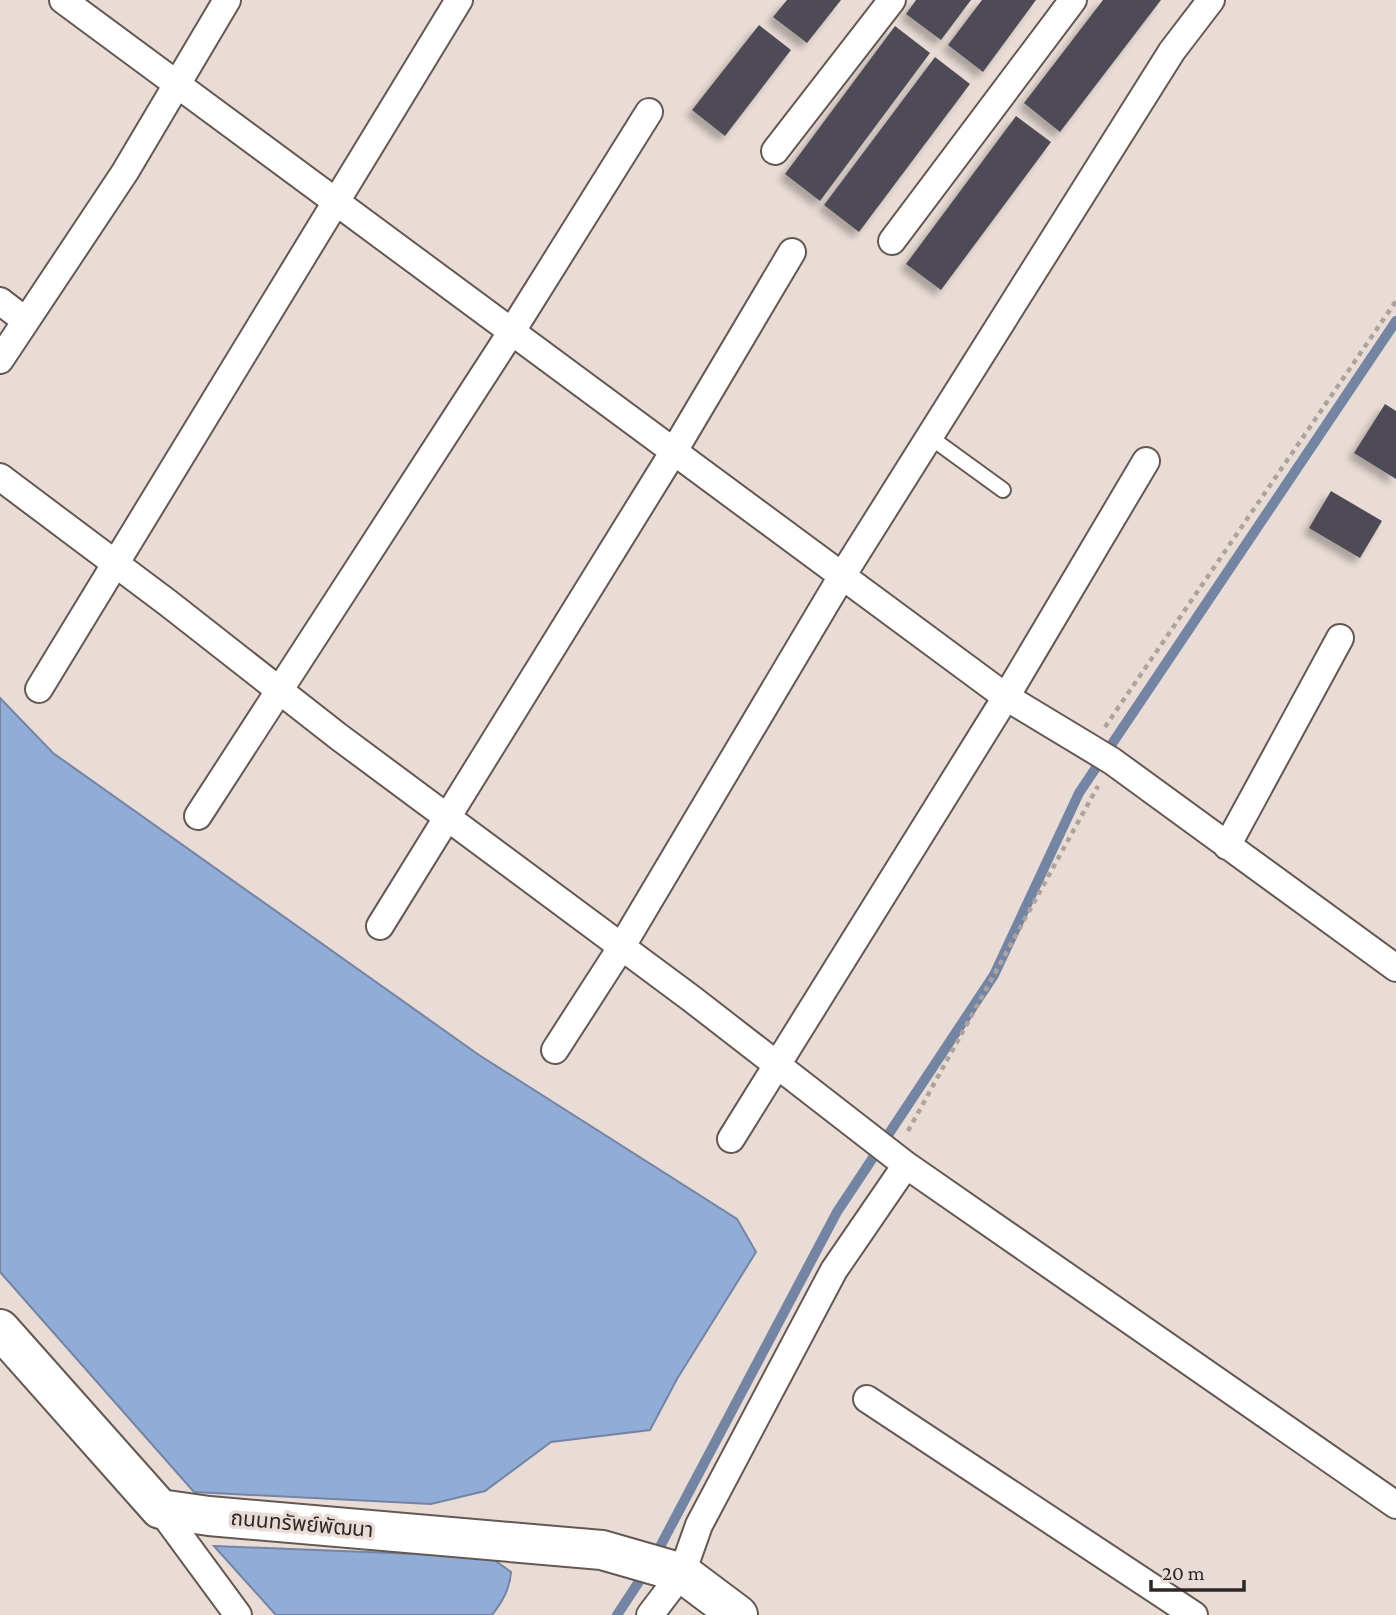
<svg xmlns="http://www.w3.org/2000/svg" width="1396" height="1615" font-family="'Crimson Pro','Noto Sans Thai',serif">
<defs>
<filter id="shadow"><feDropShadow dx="-6" dy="6" stdDeviation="3.5" flood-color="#0004"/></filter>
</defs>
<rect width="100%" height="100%" fill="#e9dcd6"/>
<path fill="#92acd8" stroke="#7484a3" stroke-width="2" d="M 0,698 L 53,753 L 479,1055 L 737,1219 L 756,1252 L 677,1379 L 650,1430 L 551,1442 L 485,1491 L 431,1504 L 194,1492 L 0,1272 Z
M 214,1546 L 490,1557 L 511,1572 C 510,1589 502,1602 492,1615 L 276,1615 Z"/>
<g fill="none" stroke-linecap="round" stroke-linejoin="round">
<path stroke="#7484a3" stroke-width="10" d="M 654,1558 L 837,1212 L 994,975 L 1079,793 L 1396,321
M 617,1615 L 646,1571"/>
</g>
<path fill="#504c56" filter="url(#shadow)" d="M 787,0 L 841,0 L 807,43 L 773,17 Z
M 916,0 L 971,0 L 941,40 L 906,14 Z
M 982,0 L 1036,0 L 983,72 L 948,45 Z
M 1103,0 L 1161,0 L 1060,132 L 1024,103 Z
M 759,25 L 791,50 L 725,136 L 692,110 Z
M 895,26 L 930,53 L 820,201 L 785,174 Z
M 935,57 L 970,84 L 859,232 L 824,205 Z
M 1016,116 L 1051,142 L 941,290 L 906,264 Z
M 1385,404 L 1396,411 L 1396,479 L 1354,453 Z
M 1331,491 L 1382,521 L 1360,558 L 1309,528 Z"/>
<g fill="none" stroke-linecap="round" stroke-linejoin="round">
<defs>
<path id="lane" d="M 930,437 L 1003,490"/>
<path id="street" d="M 63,0 L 1006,697 L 1112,761 L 1396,968
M 775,151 L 892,0
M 892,241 L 1073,0
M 0,301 L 26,321
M 0,360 L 125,172 L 227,0
M 0,477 L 168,603 L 339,737 L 692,999 L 906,1165 L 1396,1505
M 39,689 L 459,0
M 198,816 L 512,331 L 649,112
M 1227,846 L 1340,638
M 380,926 L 674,451 L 792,252
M 555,1050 L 622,946 L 842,576 L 1172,51 L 1211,0
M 731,1139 L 1006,697 L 1146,461
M 867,1399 L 1194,1615
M 160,1509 L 238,1615
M 650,1615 L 682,1573 L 699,1525 L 834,1270 L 906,1165"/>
<path id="secondary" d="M 0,1329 L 160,1509 L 209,1516 L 602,1550 L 682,1573 L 738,1615"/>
</defs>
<use href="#lane" stroke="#645853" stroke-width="18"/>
<use href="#street" stroke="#645853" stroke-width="30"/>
<use href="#secondary" stroke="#645853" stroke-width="42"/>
<path stroke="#ada39e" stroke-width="4.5" stroke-dasharray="5 5" stroke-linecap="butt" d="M 1105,727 L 1396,301
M 908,1131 L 1098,786"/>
<use href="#lane" stroke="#fff" stroke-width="14"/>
<use href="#street" stroke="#fff" stroke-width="26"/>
<use href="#secondary" stroke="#fff" stroke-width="38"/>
</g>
<g text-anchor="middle" stroke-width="7" stroke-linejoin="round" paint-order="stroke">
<g font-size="21" fill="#2d2826" stroke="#e9dcd6">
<text transform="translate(302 1524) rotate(5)" y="7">ถนนทรัพย์พัฒนา</text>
</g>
</g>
<path d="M1151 1580v10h93v-10" fill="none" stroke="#2d2826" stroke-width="3.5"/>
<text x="1162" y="1580" font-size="21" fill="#2d2826" stroke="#e9dcd6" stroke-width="5" paint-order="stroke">20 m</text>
</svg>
